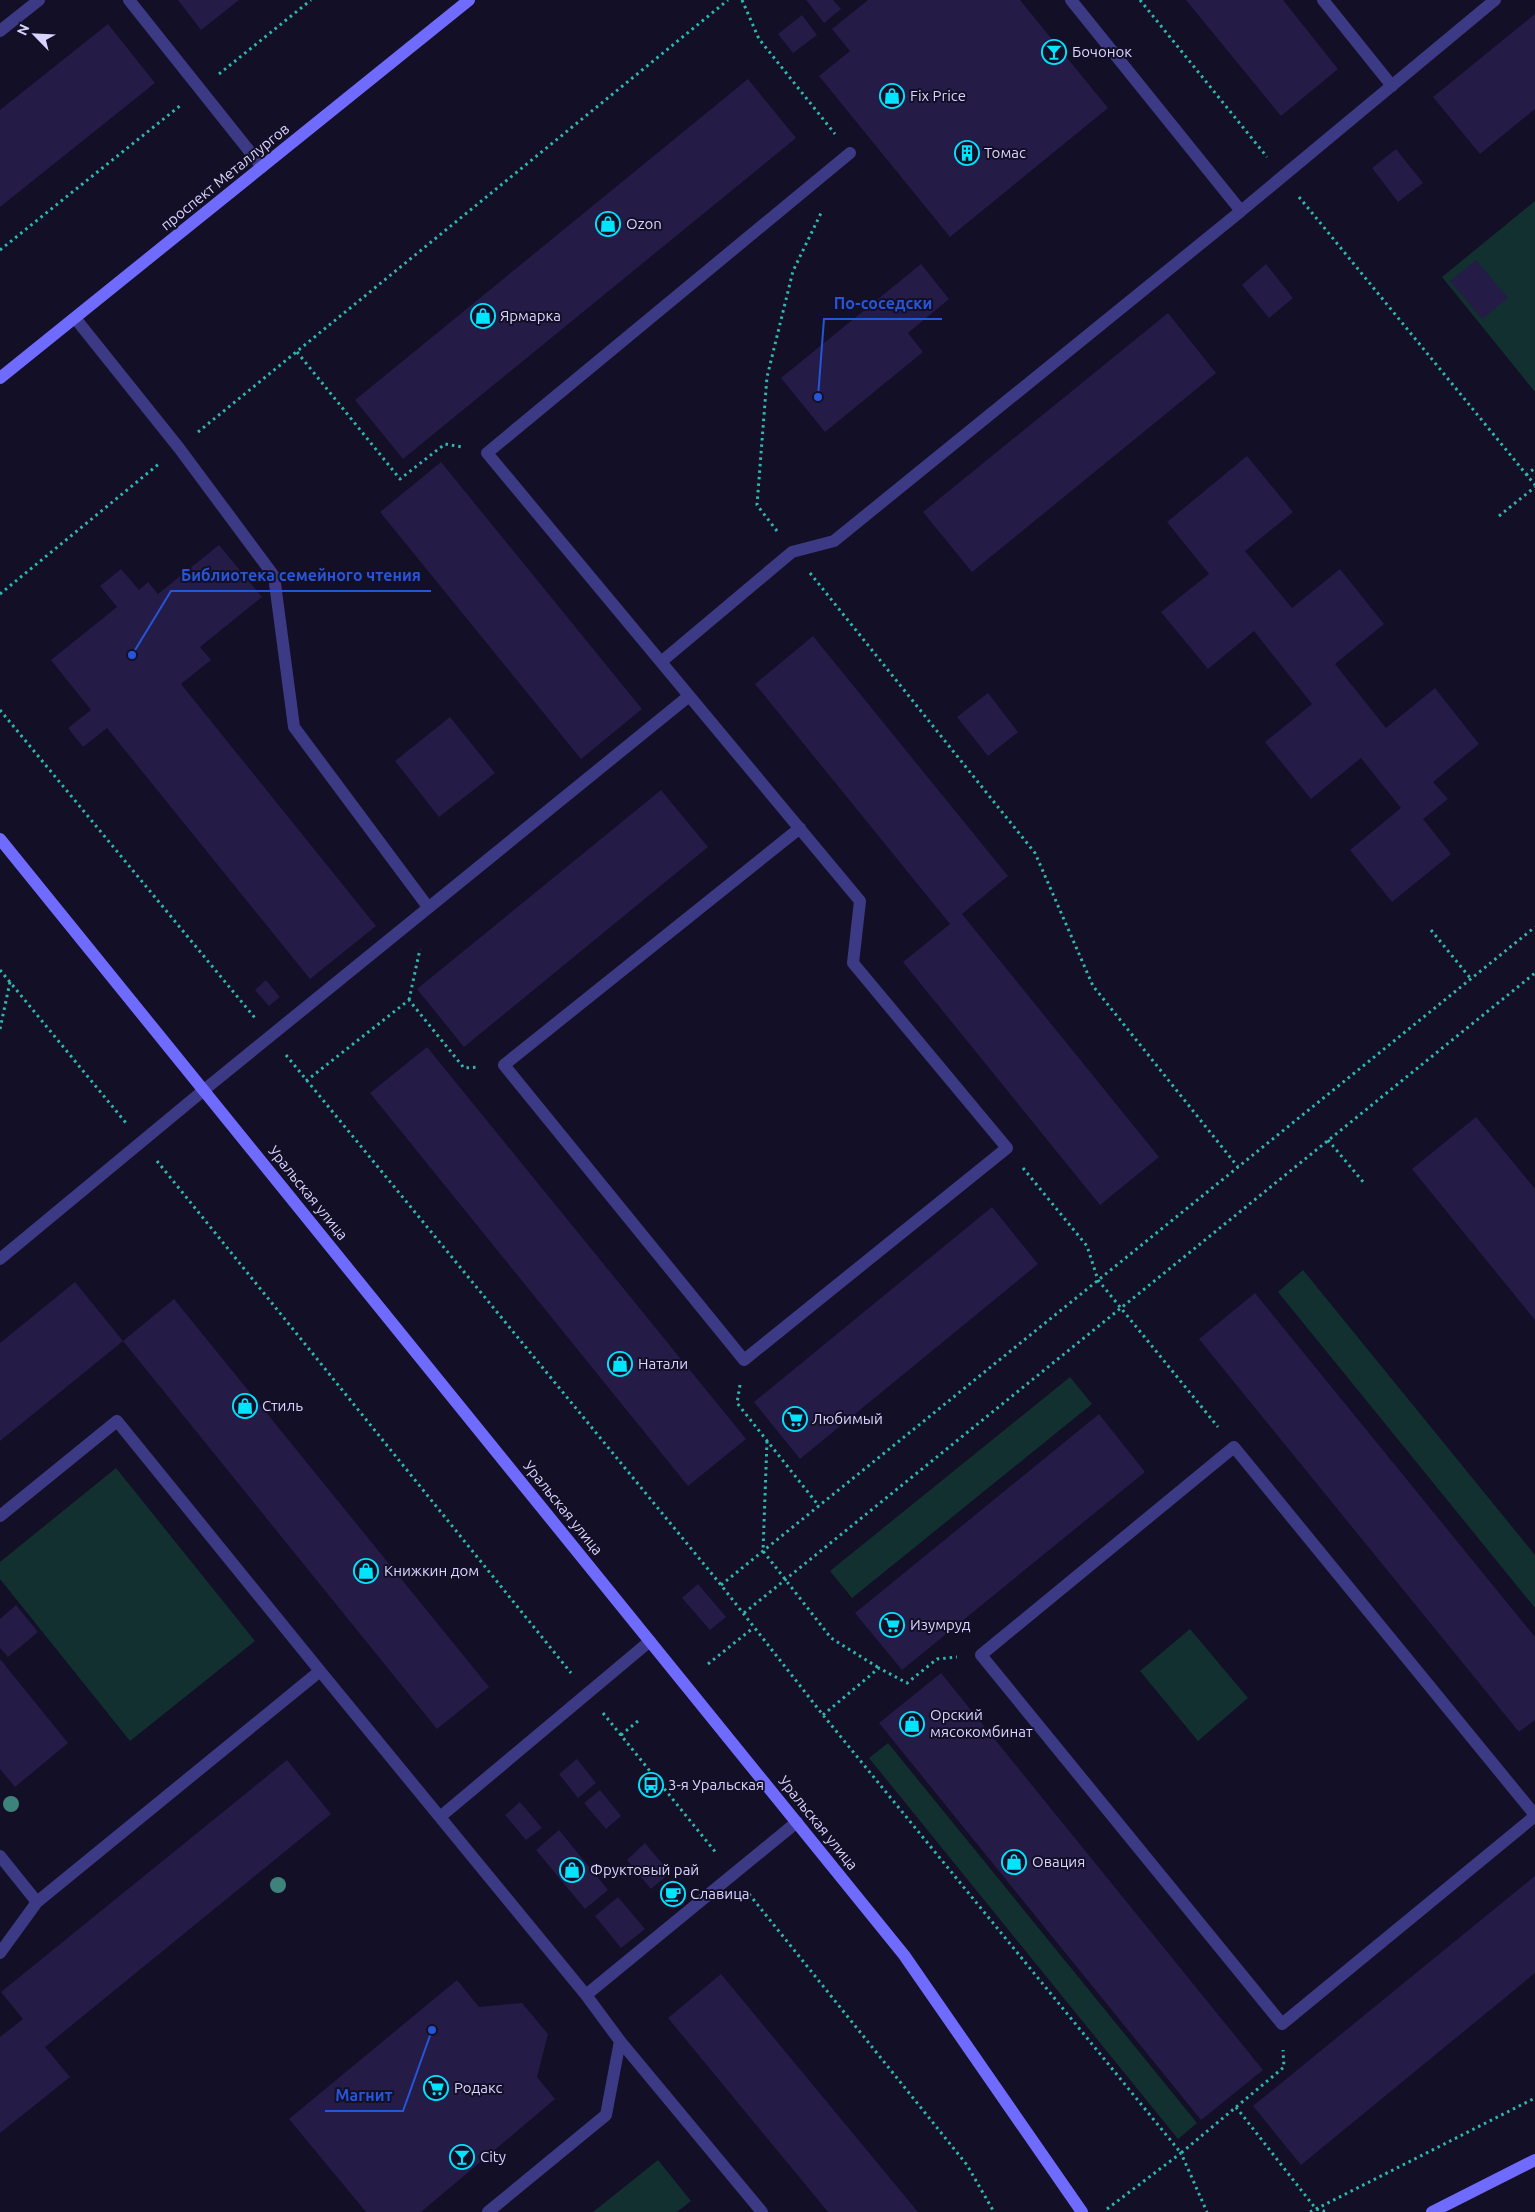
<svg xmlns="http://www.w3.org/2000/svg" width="1535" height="2212" font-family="Ubuntu,sans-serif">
<rect width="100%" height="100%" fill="#130f26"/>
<path fill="#12302f" d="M 1535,201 L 1535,392 L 1442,277 Z
M 1303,1270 L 1535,1555 L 1535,1608 L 1278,1292 Z
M 1070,1377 L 1092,1404 L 852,1598 L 830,1571 Z
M 116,1468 L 255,1641 L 130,1741 L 0,1579 L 0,1562 Z
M 1190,1629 L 1248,1698 L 1198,1741 L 1140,1671 Z
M 888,1743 L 1197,2123 L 1178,2139 L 869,1758 Z
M 658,2160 L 691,2201 L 677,2212 L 593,2212 Z"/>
<path fill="#241b47" d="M 178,0 L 239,0 L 201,30 Z
M 806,0 L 833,0 L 841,9 L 824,23 Z
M 868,0 L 1020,0 L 1108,108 L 950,237 L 819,76 L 850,51 L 832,29 Z
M 1186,0 L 1283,0 L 1338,69 L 1281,116 Z
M 1535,14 L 1535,109 L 1480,154 L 1433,97 Z
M 802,15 L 817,35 L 793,53 L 778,34 Z
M 108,24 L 155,83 L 0,207 L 0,110 Z
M 748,79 L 796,138 L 403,459 L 355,400 Z
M 1396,149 L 1423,183 L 1398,202 L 1372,168 Z
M 1476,260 L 1508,298 L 1482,319 L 1450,281 Z
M 921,264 L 949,299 L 908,333 L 923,352 L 825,432 L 781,378 Z
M 1266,264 L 1293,298 L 1269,318 L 1242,285 Z
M 1168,313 L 1216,373 L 972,572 L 923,512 Z
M 1247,456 L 1293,512 L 1245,551 L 1292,608 L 1340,569 L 1384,624 L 1335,664 L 1386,728 L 1435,688 L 1479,744 L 1433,782 L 1448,799 L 1423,819 L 1451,854 L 1392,902 L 1350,850 L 1401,808 L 1361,758 L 1311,799 L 1265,742 L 1312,704 L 1254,631 L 1208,669 L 1161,612 L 1209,574 L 1167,522 Z
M 441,462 L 642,709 L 581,759 L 380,512 Z
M 219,545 L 262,597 L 200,647 L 211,660 L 181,684 L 376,926 L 310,979 L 107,728 L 83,747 L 68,728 L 91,710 L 51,660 L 117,607 L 100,586 L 121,569 L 139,590 L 148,582 L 158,594 Z
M 813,636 L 1008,876 L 962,914 L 1159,1157 L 1100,1205 L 903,962 L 950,924 L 755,684 Z
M 988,693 L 1018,732 L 988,756 L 957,717 Z
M 450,717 L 495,773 L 439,817 L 395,761 Z
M 661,790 L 708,847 L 464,1047 L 417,989 Z
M 266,980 L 280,997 L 269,1006 L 255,990 Z
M 427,1047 L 746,1439 L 688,1486 L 370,1093 Z
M 1476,1117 L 1535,1189 L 1535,1320 L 1412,1169 Z
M 992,1207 L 1038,1264 L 800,1459 L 754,1402 Z
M 75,1282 L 123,1341 L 0,1441 L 0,1343 Z
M 1255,1293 L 1535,1637 L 1535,1720 L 1519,1732 L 1199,1339 Z
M 174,1299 L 489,1687 L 437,1729 L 123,1341 Z
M 1099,1414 L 1145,1472 L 902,1670 L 855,1613 Z
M 698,1584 L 726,1617 L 710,1630 L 682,1598 Z
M 16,1605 L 38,1632 L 8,1657 L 0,1648 L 0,1619 Z
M 0,1659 L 68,1743 L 15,1787 L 0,1769 Z
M 941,1673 L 1263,2070 L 1201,2120 L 879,1723 Z
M 577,1759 L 596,1783 L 578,1798 L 559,1774 Z
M 287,1760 L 331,1814 L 45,2047 L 70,2077 L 0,2133 L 0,2037 L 23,2019 L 1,1992 Z
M 600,1790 L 621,1816 L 606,1829 L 584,1803 Z
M 520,1802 L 542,1828 L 526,1840 L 505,1815 Z
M 559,1830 L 608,1890 L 585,1909 L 536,1850 Z
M 645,1843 L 670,1873 L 651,1889 L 627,1860 Z
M 1535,1876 L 1535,1973 L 1301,2165 L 1253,2106 Z
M 673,1879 L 687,1898 L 674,1909 L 659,1891 Z
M 618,1897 L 645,1929 L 621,1948 L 595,1916 Z
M 721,1974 L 918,2212 L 828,2212 L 668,2018 Z
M 457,1980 L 479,2007 L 522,2003 L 548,2034 L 537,2077 L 555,2099 L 421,2212 L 366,2212 L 289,2119 Z"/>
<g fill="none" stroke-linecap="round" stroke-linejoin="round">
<path stroke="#2fb8b0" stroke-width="3" stroke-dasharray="2.5 4" stroke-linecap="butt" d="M 742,0 L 759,39 L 835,134
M 1140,0 L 1267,157
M 219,74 L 311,0
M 1299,197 L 1535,485
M 0,250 L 181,105
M 297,352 L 400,479 L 445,444 L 462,447
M 198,432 L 728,0
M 1526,475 L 1535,468
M 1499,516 L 1535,487
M 777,531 L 757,505 L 767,377 L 793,271 L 822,211
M 810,573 L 1035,853 L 1093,986 L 1238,1167
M 0,594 L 160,463
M 0,710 L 255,1018
M 1431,930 L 1471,979
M 0,970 L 126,1123
M 409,1000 L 420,949
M 0,1029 L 10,982
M 286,1055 L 721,1585 L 823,1715 L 1181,2153 L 1284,2067 L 1283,2050
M 306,1081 L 409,1000 L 464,1068 L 479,1067
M 1328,1140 L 1364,1183
M 157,1161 L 571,1673
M 1023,1168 L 1087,1246 L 1098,1280 L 1218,1427
M 740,1385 L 737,1403 L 819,1506
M 767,1441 L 763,1551 L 831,1638 L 879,1668
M 721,1585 L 1535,927
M 744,1613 L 1535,973
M 708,1664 L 753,1628
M 603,1713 L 717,1854
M 823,1715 L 879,1668 L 907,1683 L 937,1659 L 957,1657
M 621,1735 L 638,1721
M 749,1894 L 967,2165 L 994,2212
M 1236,2107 L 1316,2209 L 1327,2212
M 1107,2209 L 1181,2153 L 1207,2212
M 1310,2212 L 1535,2098"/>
<path stroke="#3d3a85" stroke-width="12" d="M 129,0 L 262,167
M 1323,0 L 1392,86
M 0,31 L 39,0
M 1241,211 L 1495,0
M 75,318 L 179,448 L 274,576 L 294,727 L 428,907
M 661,662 L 792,552 L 834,541 L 1241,211 L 1071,0
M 800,828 L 504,1065 L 744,1360 L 1007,1148 L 853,963 L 860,901 L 487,453 L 850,153
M 0,1259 L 204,1090 L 689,696
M 0,1516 L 117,1421 L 320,1671
M 1535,1815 L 1234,1447 L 981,1655 L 1282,2024 L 1535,1816
M 440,1817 L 650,1641
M 0,1856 L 37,1902 L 320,1671 L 586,1995 L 797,1822
M 0,1953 L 37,1902
M 586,1995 L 620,2041 L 762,2212
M 488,2212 L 606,2115 L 620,2041"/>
<path stroke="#6f6bff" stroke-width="12" d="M 0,378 L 469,0
M 0,839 L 904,1955 L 1082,2212
M 1432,2212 L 1535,2160"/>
</g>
<g fill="#3d827b">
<circle cx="11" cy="1804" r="8"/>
<circle cx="278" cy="1885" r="8"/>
</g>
<defs>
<symbol id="bar-ring" viewBox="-11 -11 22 22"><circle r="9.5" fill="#130f26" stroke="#00e5ff" stroke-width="1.5"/><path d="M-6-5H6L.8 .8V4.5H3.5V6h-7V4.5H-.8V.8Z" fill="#00e5ff"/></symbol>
<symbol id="shop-ring" viewBox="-11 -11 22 22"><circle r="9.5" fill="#130f26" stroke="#00e5ff" stroke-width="1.5"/><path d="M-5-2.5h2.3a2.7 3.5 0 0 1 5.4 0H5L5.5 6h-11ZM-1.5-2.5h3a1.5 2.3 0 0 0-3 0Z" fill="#00e5ff"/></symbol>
<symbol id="building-ring" viewBox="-11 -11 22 22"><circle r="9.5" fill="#130f26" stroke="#00e5ff" stroke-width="1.5"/><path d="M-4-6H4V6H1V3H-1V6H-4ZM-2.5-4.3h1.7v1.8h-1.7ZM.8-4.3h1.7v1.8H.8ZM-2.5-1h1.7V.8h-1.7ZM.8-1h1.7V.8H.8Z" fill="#00e5ff"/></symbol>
<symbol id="supermarket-ring" viewBox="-11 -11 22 22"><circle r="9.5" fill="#130f26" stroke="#00e5ff" stroke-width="1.5"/><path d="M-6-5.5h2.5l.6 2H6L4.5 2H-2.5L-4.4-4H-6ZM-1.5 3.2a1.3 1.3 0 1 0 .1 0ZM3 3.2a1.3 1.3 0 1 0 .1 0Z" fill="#00e5ff"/></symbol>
<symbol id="bus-ring" viewBox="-11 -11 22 22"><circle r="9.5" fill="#130f26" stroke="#00e5ff" stroke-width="1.5"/><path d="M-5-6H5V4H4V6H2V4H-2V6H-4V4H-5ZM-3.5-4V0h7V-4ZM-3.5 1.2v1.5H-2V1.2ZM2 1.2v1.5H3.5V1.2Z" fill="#00e5ff"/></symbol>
<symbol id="cafe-ring" viewBox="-11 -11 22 22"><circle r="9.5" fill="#130f26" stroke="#00e5ff" stroke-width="1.5"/><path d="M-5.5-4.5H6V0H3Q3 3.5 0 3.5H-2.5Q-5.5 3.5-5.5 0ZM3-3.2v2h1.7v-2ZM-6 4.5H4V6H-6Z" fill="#00e5ff"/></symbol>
</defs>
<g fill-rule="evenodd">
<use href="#bar-ring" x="1040" y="38" width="28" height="28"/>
<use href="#shop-ring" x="878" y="82" width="28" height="28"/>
<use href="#building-ring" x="953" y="139" width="28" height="28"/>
<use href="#shop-ring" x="594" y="210" width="28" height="28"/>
<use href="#shop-ring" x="469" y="302" width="28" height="28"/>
<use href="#shop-ring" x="606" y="1350" width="28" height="28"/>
<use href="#shop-ring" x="231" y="1392" width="28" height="28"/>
<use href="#supermarket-ring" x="781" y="1405" width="28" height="28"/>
<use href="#shop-ring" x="352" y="1557" width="28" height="28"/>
<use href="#supermarket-ring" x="878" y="1611" width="28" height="28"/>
<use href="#shop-ring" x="898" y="1710" width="28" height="28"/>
<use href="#bus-ring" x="637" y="1771" width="28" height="28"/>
<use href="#shop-ring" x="1000" y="1848" width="28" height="28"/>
<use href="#shop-ring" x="558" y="1856" width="28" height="28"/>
<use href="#cafe-ring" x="659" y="1880" width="28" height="28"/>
<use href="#supermarket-ring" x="422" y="2074" width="28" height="28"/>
<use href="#bar-ring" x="448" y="2143" width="28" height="28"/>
</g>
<g text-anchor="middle" stroke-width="4" stroke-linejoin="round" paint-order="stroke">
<g font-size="15" fill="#d9d4ff" stroke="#130f26" text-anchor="start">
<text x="1072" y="57">Бочонок</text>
<text x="910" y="101">Fix Price</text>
<text x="984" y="158">Томас</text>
<text x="626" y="229">Ozon</text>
<text x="500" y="321">Ярмарка</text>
<text x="638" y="1369">Натали</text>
<text x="262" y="1411">Стиль</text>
<text x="812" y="1424">Любимый</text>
<text x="384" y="1576">Книжкин дом</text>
<text x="910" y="1630">Изумруд</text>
<text x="930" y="1720">Орский<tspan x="930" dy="17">мясокомбинат</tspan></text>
<text x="668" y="1790">3-я Уральская</text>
<text x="1032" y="1867">Овация</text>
<text x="590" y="1875">Фруктовый рай</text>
<text x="690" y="1899">Славица</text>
<text x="454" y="2093">Родакс</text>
<text x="480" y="2162">City</text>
</g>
<g font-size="15" fill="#d9d4ff" stroke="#130f26">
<text transform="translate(225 177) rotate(-39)" y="5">проспект Металлургов</text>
<text transform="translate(308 1193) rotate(51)" y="5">Уральская улица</text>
<text transform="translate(563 1508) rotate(51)" y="5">Уральская улица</text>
<text transform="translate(818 1823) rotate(51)" y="5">Уральская улица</text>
</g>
</g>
<path fill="none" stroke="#2655da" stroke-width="2" d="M818 397L824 319H942M132 655L171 591H431M432 2030L403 2111H325"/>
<g fill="#2655da" stroke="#130f26" stroke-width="2">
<circle cx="818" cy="397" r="5"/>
<circle cx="132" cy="655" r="5"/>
<circle cx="432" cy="2030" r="5"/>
</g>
<g font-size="16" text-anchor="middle" font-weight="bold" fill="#2655da" stroke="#130f26" stroke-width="4" stroke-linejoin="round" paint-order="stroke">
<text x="883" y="309">По-соседски</text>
<text x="301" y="581">Библиотека семейного чтения</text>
<text x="364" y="2101">Магнит</text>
</g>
<g transform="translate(35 35) rotate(294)" stroke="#130f26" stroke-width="4" paint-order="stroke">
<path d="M0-4L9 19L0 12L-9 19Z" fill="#d9d4ff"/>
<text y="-8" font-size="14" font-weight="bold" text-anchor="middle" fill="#d9d4ff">N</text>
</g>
</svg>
